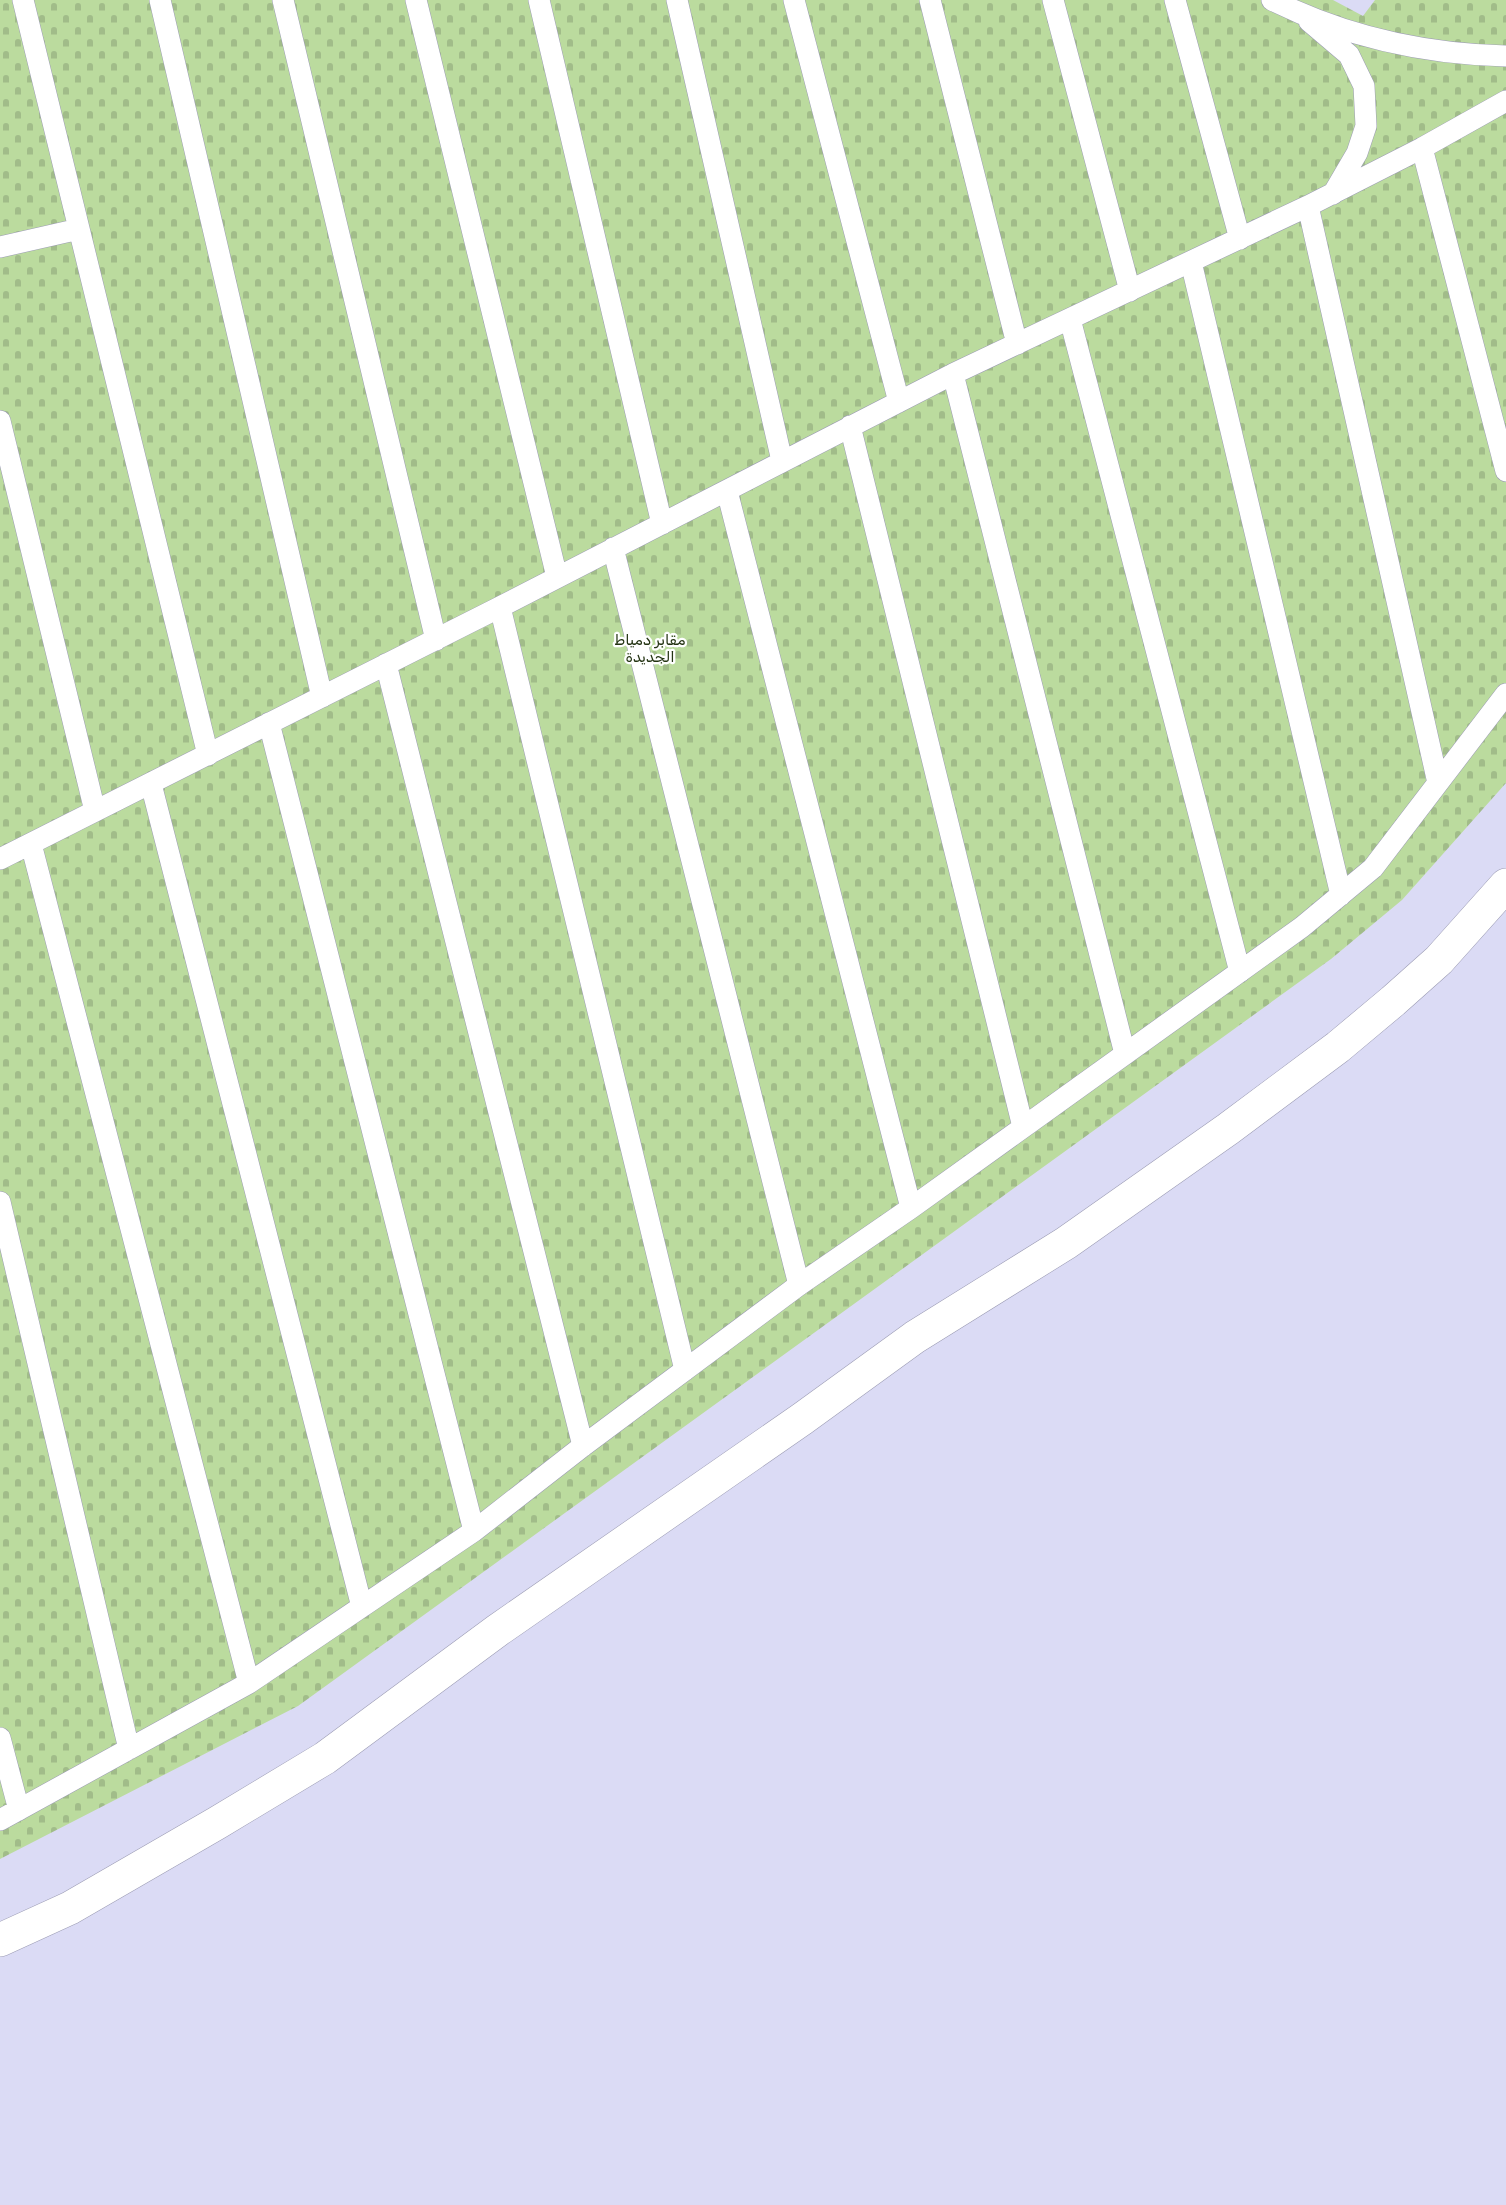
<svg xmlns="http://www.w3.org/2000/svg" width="1506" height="2205" font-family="Rubik,'Noto Sans Arabic',sans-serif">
<defs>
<pattern id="cemetery-stones" width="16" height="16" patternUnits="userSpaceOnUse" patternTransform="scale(1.5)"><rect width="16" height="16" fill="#bbdb9e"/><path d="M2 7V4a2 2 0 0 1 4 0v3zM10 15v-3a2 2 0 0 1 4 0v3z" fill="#a1bc89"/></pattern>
</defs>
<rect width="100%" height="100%" fill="#dbdbf5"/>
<path fill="url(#cemetery-stones)" d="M 0,0 L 1333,0 L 1363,16 L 1375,0 L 1506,0 L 1506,783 L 1402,900 L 1331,959 L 298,1706 L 0,1859 Z"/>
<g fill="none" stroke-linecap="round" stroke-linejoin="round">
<defs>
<path id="lane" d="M 23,0 L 208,755
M 160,0 L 322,697
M 283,0 L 436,640
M 416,0 L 557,577
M 539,0 L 662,524
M 677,0 L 782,461
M 794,0 L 899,402
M 930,0 L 1017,344
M 1053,0 L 1130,291
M 1175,0 L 1240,239
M 1272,0 C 1346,37 1424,54 1506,56
M 1309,21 L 1349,55 L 1364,86 L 1366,126 L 1357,153 L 1333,194
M 1422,148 L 1506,471
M 1308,206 L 1438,783
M 0,247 L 79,229
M 1191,262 L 1341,895
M 1070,319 L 1240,972
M 953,374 L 1125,1054
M 0,421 L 95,811
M 850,426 L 1023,1127
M 727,491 L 911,1208
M 613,548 L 799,1285
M 500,607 L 685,1370
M 386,664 L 583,1446
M 269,723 L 474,1531
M 151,784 L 362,1607
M 31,844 L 249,1683
M 0,859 L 500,607 L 953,374 L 1308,206 L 1422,148 L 1506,101
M 0,1202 L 129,1749
M 0,1738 L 19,1810
M 0,1820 L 249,1683 L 474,1531 L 583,1446 L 799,1285 L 911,1208 L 1302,927 L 1373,868 L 1506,694"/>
<path id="street" d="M 0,1940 L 70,1908 L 217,1823 L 325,1758 L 498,1630 L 802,1419 L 915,1337 L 1066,1243 L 1228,1129 L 1338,1047 L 1393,1001 L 1439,960 L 1506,885"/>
</defs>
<use href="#lane" stroke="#9c9cb4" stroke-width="22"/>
<use href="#street" stroke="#9c9cb4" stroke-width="34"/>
<use href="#lane" stroke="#fff" stroke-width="21"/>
<use href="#street" stroke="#fff" stroke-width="33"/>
</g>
<g text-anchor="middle" stroke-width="4.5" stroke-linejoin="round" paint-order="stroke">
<g font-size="15" fill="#243413" stroke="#fff">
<text x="650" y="645">مقابر دمياط<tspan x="650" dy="17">الجديدة</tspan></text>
</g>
</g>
</svg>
